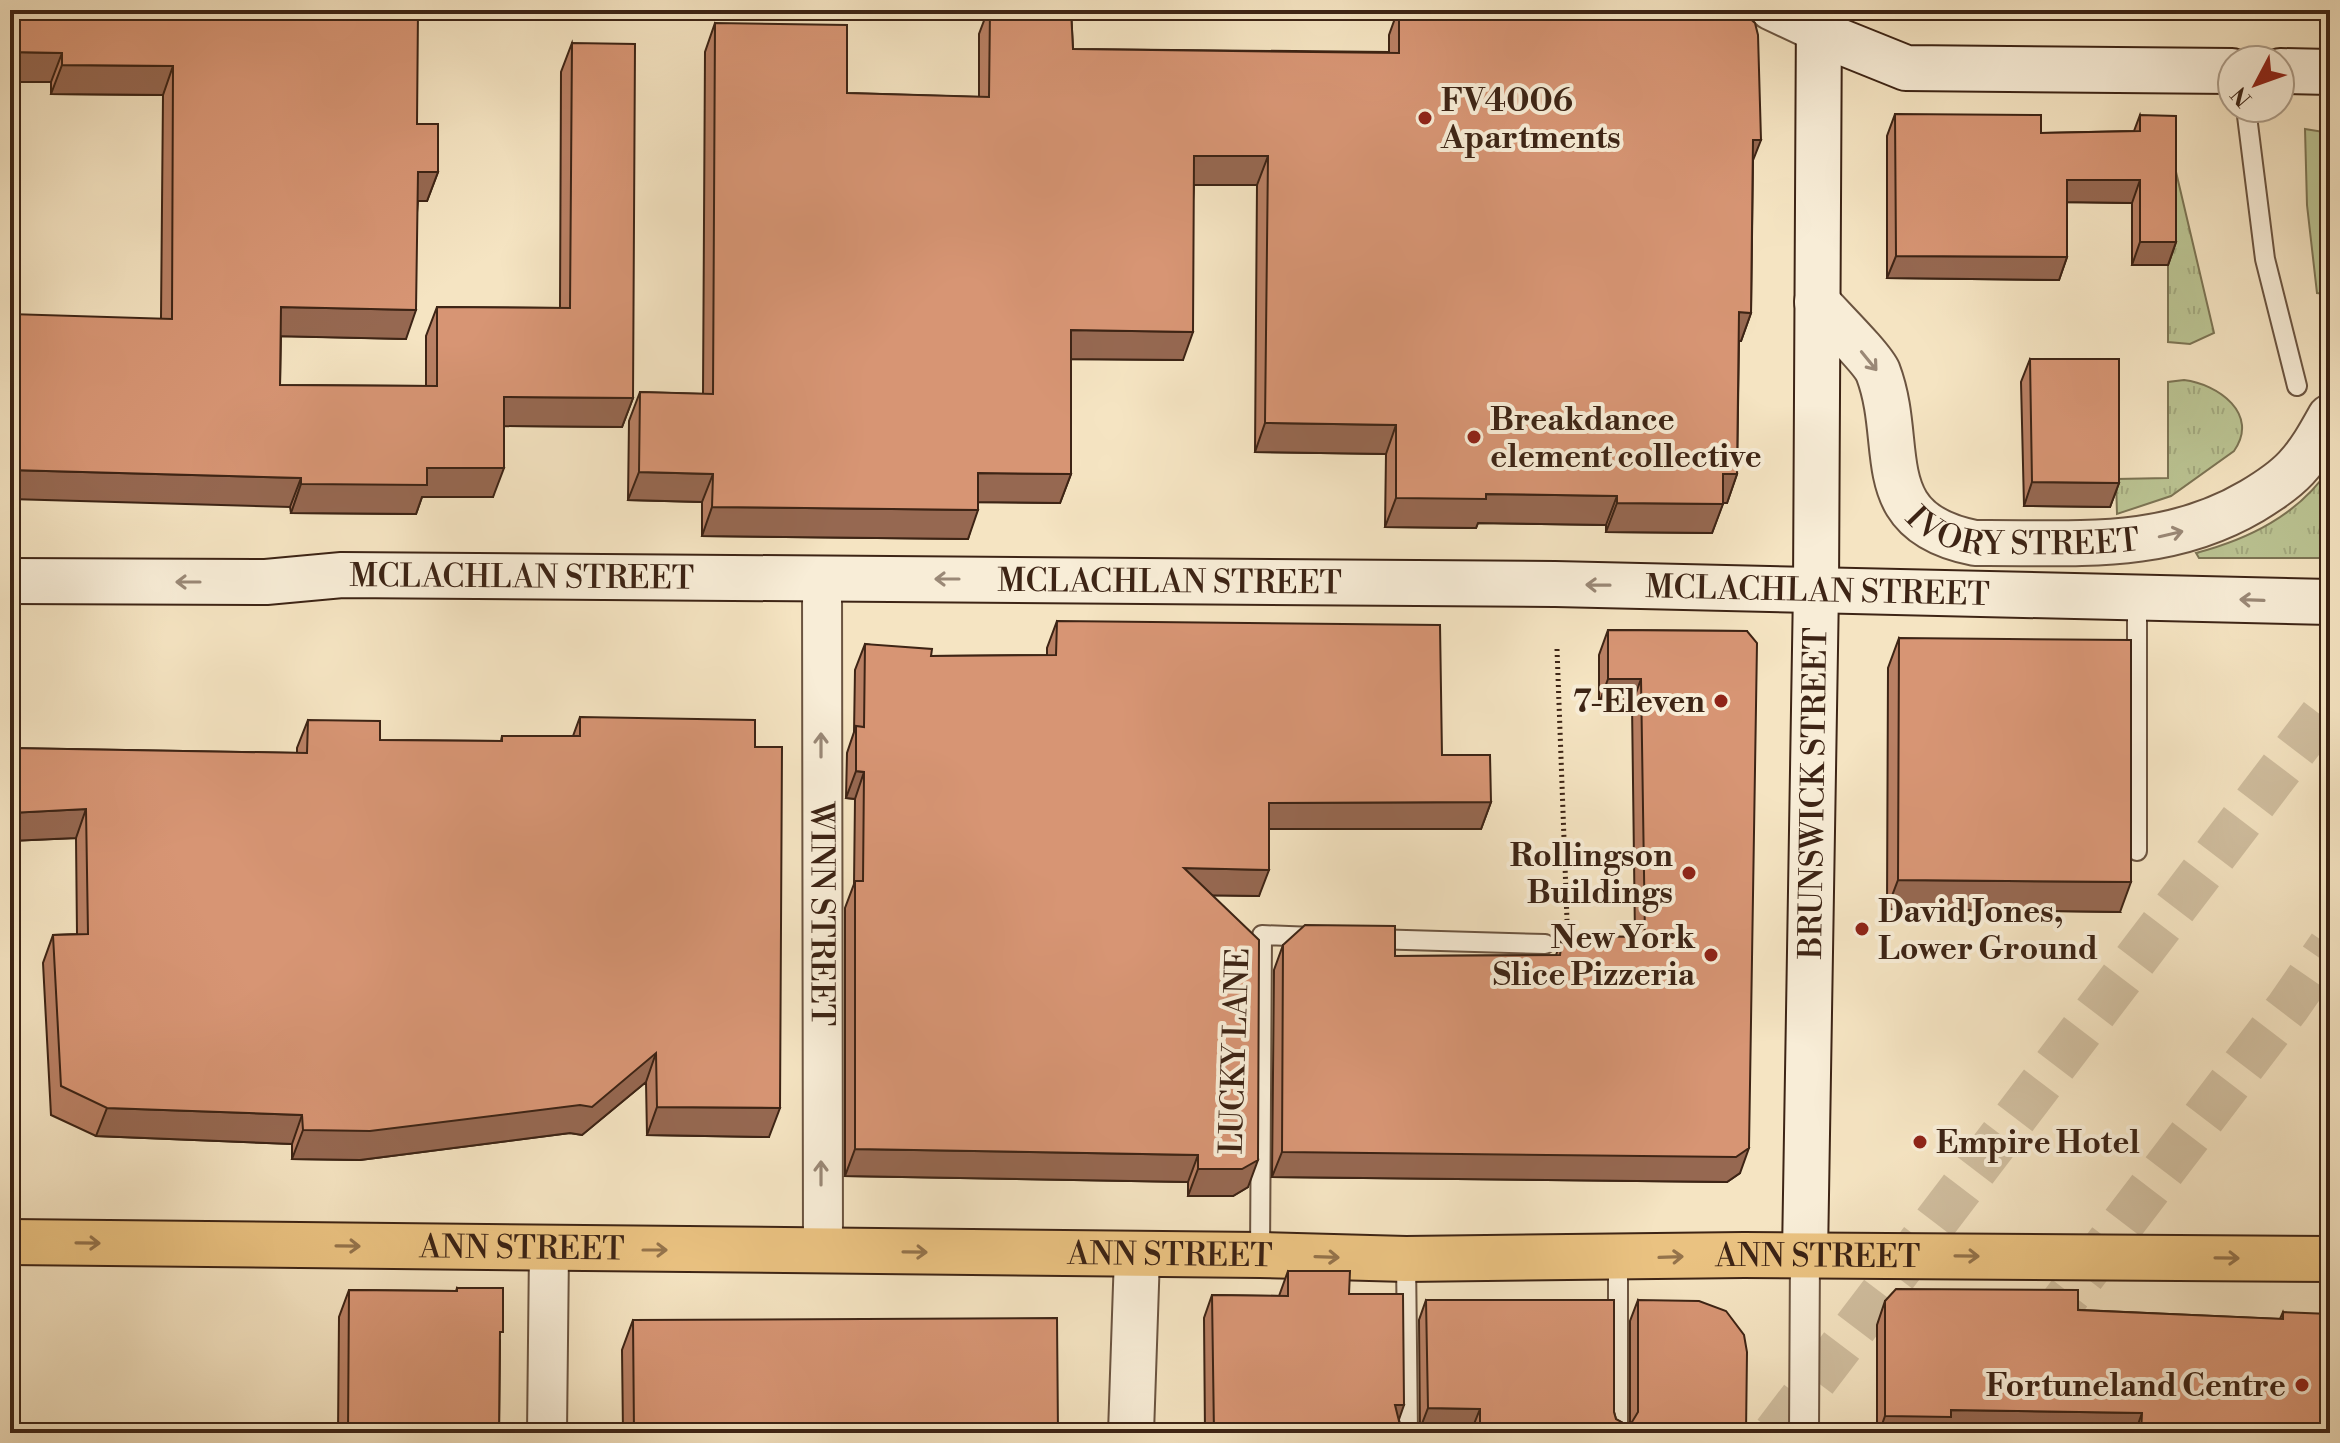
<svg xmlns="http://www.w3.org/2000/svg" width="2340" height="1443" font-family="'Libre Bodoni',serif">
<defs>
<pattern id="grass-tufts" width="24" height="20" patternUnits="userSpaceOnUse" patternTransform="scale(2)"><rect width="24" height="20" fill="#bbc493"/><path d="M3 7l-1-3M5 7V3M7 7l1-3M15 17l-1-3M17 17v-4M19 17l1-3" fill="none" stroke="#a2a87e"/></pattern>
</defs>
<rect width="100%" height="100%" fill="#f5e4c2"/>
<filter id="stains"><feTurbulence type="fractalNoise" baseFrequency=".0025" numOctaves="4"/><feColorMatrix values="0 0 0 0 .2 0 0 0 0 .09 0 0 0 0 .02 0 0 0 .5 -.17"/></filter>
<radialGradient id="worn" r=".72"><stop offset=".6" stop-color="#630" stop-opacity="0"/><stop offset="1" stop-color="#630" stop-opacity=".3"/></radialGradient>
<path fill="url(#grass-tufts)" stroke="#7c7454" stroke-width="2" d="M 2168,138 L 2214,333 L 2190,344 L 2168,342 Z
M 2184,380 C 2218,384 2260,414 2234,451 L 2171,496 L 2117,514 L 2116,479 L 2168,478 L 2168,382 Z
M 2330,468 L 2330,558 L 2199,558 L 2196,553 C 2249,539 2298,515 2330,468 Z"/>
<path fill="#bbc493" stroke="#7c7454" stroke-width="2" d="M 2305,129 L 2330,133 L 2330,252 L 2325,294 L 2317,293 L 2307,205 Z"/>
<g fill="none" stroke-linecap="round" stroke-linejoin="round">
<path stroke="#d0be9f" stroke-width="44" stroke-dasharray="44 22" stroke-linecap="butt" d="M 1775,1433 L 2330,704
M 1963,1433 L 2288,1007 L 2330,946"/>
<defs>
<path id="service" d="M 2246,108 L 2265,259 L 2297,386
M 2137,851 L 2137,598
M 1372,939 L 1545,944
M 1260,1255 L 1262,935 L 1314,937
M 1618,1258 L 1618,1433
M 1406,1259 L 1408,1433"/>
<path id="pedestrian" d="M 1804,1433 L 1805,1255"/>
<g id="minor">
<path d="M 1770,10 L 1819,33"/>
<path id="s1" d="M 822,578 L 823,1251"/>
<path d="M 547,1433 L 549,1250"/>
</g>
<g id="tertiary">
<path id="s2" d="M 1817,302 C 1830,317 1872,358 1878,372 C 1906,446 1867,522 1975,543 C 2073,542 2164,553 2252,501 C 2267,492 2284,481 2296,468 C 2310,453 2320,435 2330,417"/>
<path d="M 1131,1433 L 1137,1256"/>
</g>
<g id="secondary">
<path d="M 1819,33 L 1906,68 L 2232,71"/>
<path d="M 2280,71 L 2330,72"/>
<path id="s3" d="M 10,581 L 266,582 L 342,575 L 1555,584 L 2330,602"/>
<path id="s4" d="M 1805,1255 L 1816,589 L 1819,10"/>
</g>
<g id="primary">
<path id="s5" d="M 10,1242 L 1260,1255 L 1406,1259 L 1744,1255 L 2330,1259"/>
</g>
</defs>
<use href="#service" stroke="#6b5440" stroke-width="22"/>
<use href="#pedestrian" stroke="#6b5440" stroke-width="32"/>
<use href="#minor" stroke="#6b5440" stroke-width="42"/>
<use href="#tertiary" stroke="#6b5440" stroke-width="48"/>
<use href="#secondary" stroke="#3d2415" stroke-width="48"/>
<use href="#primary" stroke="#3d2415" stroke-width="48"/>
<path stroke="#3d2415" stroke-width="5" stroke-dasharray="2 4" stroke-linecap="butt" d="M 1557,649 L 1567,920"/>
<use href="#service" stroke="#f8edd7" stroke-width="18"/>
<use href="#pedestrian" stroke="#f8edd7" stroke-width="28"/>
<use href="#minor" stroke="#f8edd7" stroke-width="38"/>
<use href="#tertiary" stroke="#f8edd7" stroke-width="44"/>
<use href="#secondary" stroke="#f8edd7" stroke-width="44"/>
<use href="#primary" stroke="#eac281" stroke-width="44"/>
</g>
<path fill="#b98064" stroke="#3d2415" stroke-width="2" d="M 10,10 L 417,124 L 438,172 L 427,201 L 418,201 L 406,339 L 281,336 L 280,385 L 426,386 L 426,336 L 437,307 L 560,308 L 561,72 L 572,43 L 633,398 L 622,427 L 504,426 L 493,497 L 422,497 L 416,514 L 291,513 L 290,507 L 161,318 L 163,95 L 51,94 L 51,82 Z
M 988,10 L 1071,10 L 1073,49 L 1389,52 L 1389,35 L 1398,10 L 1733,10 L 1753,161 L 1751,313 L 1741,341 L 1739,341 L 1737,474 L 1727,503 L 1723,503 L 1712,533 L 1606,532 L 1606,525 L 1478,523 L 1476,528 L 1385,527 L 1386,454 L 1255,452 L 1257,185 L 1194,185 L 1183,360 L 1071,359 L 1071,474 L 1060,503 L 978,502 L 968,539 L 702,536 L 702,502 L 628,500 L 629,421 L 640,392 L 703,394 L 705,52 L 715,23 L 847,93 L 979,97 L 979,34 Z
M 1895,114 L 2041,133 L 2134,131 L 2140,115 L 2176,242 L 2168,265 L 2132,265 L 2132,203 L 2067,202 L 2067,257 L 2059,280 L 1887,278 L 1887,136 Z
M 2030,359 L 2119,483 L 2110,507 L 2024,506 L 2021,382 Z
M 1057,621 L 1442,755 L 1491,802 L 1481,829 L 1269,829 L 1259,896 L 1213,895 L 1248,1187 L 1233,1196 L 1188,1196 L 1188,1182 L 845,1176 L 845,908 L 854,884 L 855,799 L 846,798 L 847,753 L 854,732 L 855,670 L 865,644 L 931,656 L 1047,655 L 1047,648 Z
M 1608,630 L 1747,631 L 1740,1173 L 1727,1182 L 1272,1177 L 1274,970 L 1283,945 L 1395,956 L 1556,955 L 1563,936 L 1635,937 L 1632,704 L 1599,704 L 1599,655 Z
M 1899,638 L 2120,912 L 1887,909 L 1888,668 Z
M 580,717 L 755,747 L 769,1137 L 647,1135 L 646,1082 L 582,1135 L 570,1133 L 360,1160 L 292,1159 L 292,1144 L 96,1136 L 51,1115 L 43,963 L 53,935 L 77,934 L 76,838 L 10,841 L 10,748 L 297,753 L 297,748 L 308,720 L 380,740 L 501,741 L 502,736 L 573,736 Z
M 1288,1271 L 1349,1294 L 1399,1420 L 1402,1433 L 1205,1433 L 1204,1318 L 1212,1295 L 1279,1296 Z
M 457,1288 L 500,1340 L 499,1433 L 338,1433 L 339,1317 L 349,1290 L 456,1291 Z
M 1426,1300 L 1614,1412 L 1616,1419 L 1625,1424 L 1630,1423 L 1630,1321 L 1638,1300 L 1746,1433 L 1472,1433 L 1472,1429 L 1420,1429 L 1419,1320 Z
M 1885,1301 L 2280,1319 L 2283,1312 L 2330,1433 L 1877,1433 L 1877,1325 Z
M 633,1320 L 1058,1433 L 623,1433 L 622,1350 Z"/>
<path fill="#966851" stroke="#3d2415" stroke-width="2" d="M 10,52 L 62,53 L 51,82 L 10,82 Z
M 62,65 L 173,66 L 163,95 L 51,94 Z
M 1753,140 L 1761,140 L 1750,168 Z
M 1194,156 L 1268,156 L 1257,185 L 1183,185 Z
M 418,172 L 438,172 L 427,201 L 408,201 Z
M 2067,180 L 2140,180 L 2132,203 L 2059,202 Z
M 2140,242 L 2176,242 L 2168,265 L 2132,265 Z
M 1896,256 L 2067,257 L 2059,280 L 1887,278 Z
M 281,307 L 416,310 L 406,339 L 271,336 Z
M 1739,312 L 1751,313 L 1741,341 L 1728,341 Z
M 1071,330 L 1193,332 L 1183,360 L 1061,359 Z
M 504,397 L 633,398 L 622,427 L 493,426 Z
M 1265,423 L 1396,425 L 1386,454 L 1255,452 Z
M 427,468 L 504,468 L 493,497 L 422,497 L 416,514 L 291,513 L 301,484 Z
M 10,470 L 301,478 L 290,507 L 10,499 Z
M 639,472 L 713,474 L 702,502 L 628,500 Z
M 978,473 L 1071,474 L 1060,503 L 968,502 Z
M 1723,474 L 1737,474 L 1727,503 L 1713,503 Z
M 2032,482 L 2119,483 L 2110,507 L 2024,506 Z
M 1486,494 L 1617,496 L 1606,525 L 1478,523 L 1476,528 L 1385,527 L 1396,498 Z
M 1617,503 L 1723,504 L 1712,533 L 1606,532 Z
M 712,507 L 978,510 L 968,539 L 702,536 Z
M 1608,679 L 1641,679 L 1632,704 L 1599,704 Z
M 856,771 L 864,772 L 855,799 L 846,798 Z
M 1491,802 L 1481,829 L 1260,829 L 1269,803 Z
M 86,809 L 76,838 L 10,841 L 10,813 Z
M 1184,868 L 1269,870 L 1259,896 L 1175,895 Z
M 1898,880 L 2131,882 L 2120,912 L 1887,909 Z
M 656,1053 L 646,1082 L 582,1135 L 570,1133 L 360,1160 L 292,1159 L 303,1130 Z
M 657,1107 L 780,1108 L 769,1137 L 647,1135 Z
M 107,1108 L 302,1115 L 292,1144 L 96,1136 Z
M 1749,1148 L 1740,1173 L 1727,1182 L 1272,1177 L 1282,1152 Z
M 855,1149 L 1198,1155 L 1188,1182 L 845,1176 Z
M 1258,1160 L 1248,1187 L 1233,1196 L 1188,1196 L 1198,1169 Z
M 1395,1405 L 1404,1405 L 1396,1428 Z
M 1428,1408 L 1480,1409 L 1472,1429 L 1420,1429 Z
M 1951,1410 L 2142,1413 L 2135,1433 L 1879,1433 L 1885,1416 Z"/>
<path fill="#d79574" stroke="#3d2415" stroke-width="2" d="M 10,10 L 418,10 L 417,124 L 438,124 L 438,172 L 418,172 L 416,310 L 281,307 L 280,385 L 437,386 L 437,307 L 570,308 L 572,43 L 635,44 L 633,398 L 504,397 L 504,468 L 427,468 L 427,485 L 301,484 L 301,478 L 10,470 L 10,314 L 172,319 L 173,66 L 62,65 L 62,53 L 10,52 Z
M 990,10 L 1071,10 L 1073,49 L 1399,53 L 1399,10 L 1733,10 L 1745,14 L 1755,23 L 1758,35 L 1761,140 L 1753,140 L 1751,313 L 1739,312 L 1737,474 L 1723,474 L 1723,504 L 1617,503 L 1617,496 L 1486,494 L 1486,499 L 1396,498 L 1396,425 L 1265,423 L 1268,156 L 1194,156 L 1193,332 L 1071,330 L 1071,474 L 978,473 L 978,510 L 712,507 L 713,474 L 639,472 L 640,392 L 713,394 L 715,23 L 847,25 L 847,93 L 989,97 Z
M 1895,114 L 2041,115 L 2041,133 L 2140,131 L 2140,115 L 2176,116 L 2176,242 L 2140,242 L 2140,180 L 2067,180 L 2067,257 L 1896,256 Z
M 2030,359 L 2119,359 L 2119,483 L 2032,482 Z
M 1057,621 L 1440,625 L 1442,755 L 1490,755 L 1491,802 L 1269,803 L 1269,870 L 1184,868 L 1259,940 L 1258,1160 L 1242,1169 L 1198,1169 L 1198,1155 L 855,1149 L 855,881 L 863,881 L 864,772 L 856,771 L 856,726 L 864,727 L 865,644 L 932,649 L 931,656 L 1056,655 Z
M 1608,630 L 1747,631 L 1757,643 L 1749,1148 L 1736,1157 L 1282,1152 L 1283,945 L 1305,925 L 1395,926 L 1395,956 L 1560,955 L 1563,936 L 1645,937 L 1641,679 L 1608,679 Z
M 1899,638 L 2131,640 L 2131,882 L 1898,880 Z
M 580,717 L 755,720 L 755,747 L 782,747 L 780,1108 L 657,1107 L 656,1053 L 592,1107 L 580,1105 L 370,1131 L 303,1130 L 302,1115 L 107,1108 L 61,1086 L 53,935 L 88,934 L 86,809 L 10,813 L 10,748 L 307,753 L 308,720 L 380,721 L 380,740 L 502,741 L 502,736 L 580,736 Z
M 1288,1271 L 1350,1271 L 1349,1294 L 1403,1294 L 1404,1405 L 1395,1405 L 1402,1433 L 1214,1433 L 1212,1295 L 1288,1296 Z
M 457,1288 L 503,1288 L 503,1332 L 500,1332 L 499,1433 L 348,1433 L 349,1290 L 457,1291 Z
M 1896,1289 L 2078,1290 L 2078,1310 L 2283,1319 L 2283,1312 L 2330,1314 L 2330,1433 L 2141,1433 L 2142,1413 L 1951,1410 L 1951,1417 L 1885,1416 L 1885,1301 Z
M 1426,1300 L 1614,1300 L 1614,1412 L 1616,1419 L 1625,1424 L 1632,1422 L 1638,1412 L 1638,1300 L 1699,1301 L 1726,1311 L 1744,1335 L 1747,1352 L 1746,1433 L 1480,1433 L 1480,1409 L 1428,1408 Z
M 1057,1318 L 1058,1433 L 634,1433 L 633,1320 Z"/>
<defs><path id="oneway-shaft" d="M-6 0H5M1.5-3L5.5 0L1.5 3" fill="none" stroke-width="1.6" stroke-linecap="round" stroke-linejoin="round" transform="scale(2)"/></defs>
<g stroke="#9a8876">
<use href="#oneway-shaft" transform="translate(1869 361) rotate(51)"/>
<use href="#oneway-shaft" transform="translate(2171 534) rotate(-13)"/>
<use href="#oneway-shaft" transform="translate(947 579) rotate(-180)"/>
<use href="#oneway-shaft" transform="translate(188 582) rotate(-180)"/>
<use href="#oneway-shaft" transform="translate(1598 585) rotate(-179)"/>
<use href="#oneway-shaft" transform="translate(2252 600) rotate(-178)"/>
<use href="#oneway-shaft" transform="translate(821 745) rotate(-90)"/>
<use href="#oneway-shaft" transform="translate(821 1173) rotate(-90)"/>
</g>
<g stroke="#94734b">
<use href="#oneway-shaft" transform="translate(88 1243) rotate(1)"/>
<use href="#oneway-shaft" transform="translate(348 1246) rotate(1)"/>
<use href="#oneway-shaft" transform="translate(655 1250)"/>
<use href="#oneway-shaft" transform="translate(915 1252) rotate(1)"/>
<use href="#oneway-shaft" transform="translate(1967 1256) rotate(1)"/>
<use href="#oneway-shaft" transform="translate(1327 1257) rotate(2)"/>
<use href="#oneway-shaft" transform="translate(1671 1257) rotate(-2)"/>
<use href="#oneway-shaft" transform="translate(2227 1258) rotate(1)"/>
</g>
<g fill="#8f2418" stroke="#f8edd7" stroke-width="3">
<circle cx="1425" cy="118" r="8"/>
<circle cx="1474" cy="437" r="8"/>
<circle cx="1721" cy="701" r="8"/>
<circle cx="1689" cy="873" r="8"/>
<circle cx="1862" cy="929" r="8"/>
<circle cx="1711" cy="955" r="8"/>
<circle cx="1920" cy="1142" r="8"/>
<circle cx="2302" cy="1385" r="8"/>
</g>
<g text-anchor="middle" stroke-width="8" stroke-linejoin="round" paint-order="stroke">
<g font-size="32" font-weight="bold" fill="#3d2415" stroke="#f8edd7" text-anchor="start">
<text x="1441" y="111">FV4006<tspan x="1441" dy="37">Apartments</tspan></text>
<text x="1490" y="430">Breakdance<tspan x="1490" dy="37">element collective</tspan></text>
<text x="1705" y="712" text-anchor="end">7-Eleven</text>
<text x="1673" y="866" text-anchor="end">Rollingson<tspan x="1673" dy="37">Buildings</tspan></text>
<text x="1878" y="922">David Jones,<tspan x="1878" dy="37">Lower Ground</tspan></text>
<text x="1695" y="948" text-anchor="end">New York<tspan x="1695" dy="37">Slice Pizzeria</tspan></text>
<text x="1936" y="1153">Empire Hotel</text>
<text x="2286" y="1396" text-anchor="end">Fortuneland Centre</text>
</g>
<g font-size="32" fill="#3d2415" stroke="#f8edd7">
<text dy="11" stroke="none"><textPath href="#s2" startOffset="356">IVORY STREET</textPath></text>
<text dy="11" stroke="none"><textPath href="#s3" startOffset="512">MCLACHLAN STREET</textPath></text>
<text dy="11" stroke="none"><textPath href="#s3" startOffset="1160">MCLACHLAN STREET</textPath></text>
<text dy="11" stroke="none"><textPath href="#s3" startOffset="1808">MCLACHLAN STREET</textPath></text>
<text dy="11" stroke="none"><textPath href="#s4" startOffset="462">BRUNSWICK STREET</textPath></text>
<text dy="11" stroke="none"><textPath href="#s1" startOffset="336">WINN STREET</textPath></text>
<text transform="translate(1234 1051) rotate(-88)" y="11">LUCKY LANE</text>
<text dy="11" stroke="none"><textPath href="#s5" startOffset="512">ANN STREET</textPath></text>
<text dy="11" stroke="none"><textPath href="#s5" startOffset="1160">ANN STREET</textPath></text>
<text dy="11" stroke="none"><textPath href="#s5" startOffset="1808">ANN STREET</textPath></text>
</g>
</g>
<rect width="2340" height="1443" fill="none" stroke="#f5e4c2" stroke-width="40"/>
<rect x="12" y="12" width="2316" height="1419" fill="none" stroke="#3d2415" stroke-width="4"/>
<rect x="20" y="20" width="2300" height="1403" fill="none" stroke="#3d2415" stroke-width="2"/>
<g transform="translate(2256 84) rotate(229)"><circle r="38" fill="#f8edd7" stroke="#ad9d89" stroke-width="2"/>
<path d="M0-6L14 30L0 20L-14 30Z" fill="#8f2418"/>
<text y="-12" font-size="22" font-weight="bold" text-anchor="middle" fill="#3d2415">N</text>
</g>
<rect width="100%" height="100%" filter="url(#stains)"/>
<rect width="100%" height="100%" fill="url(#worn)"/>
</svg>
